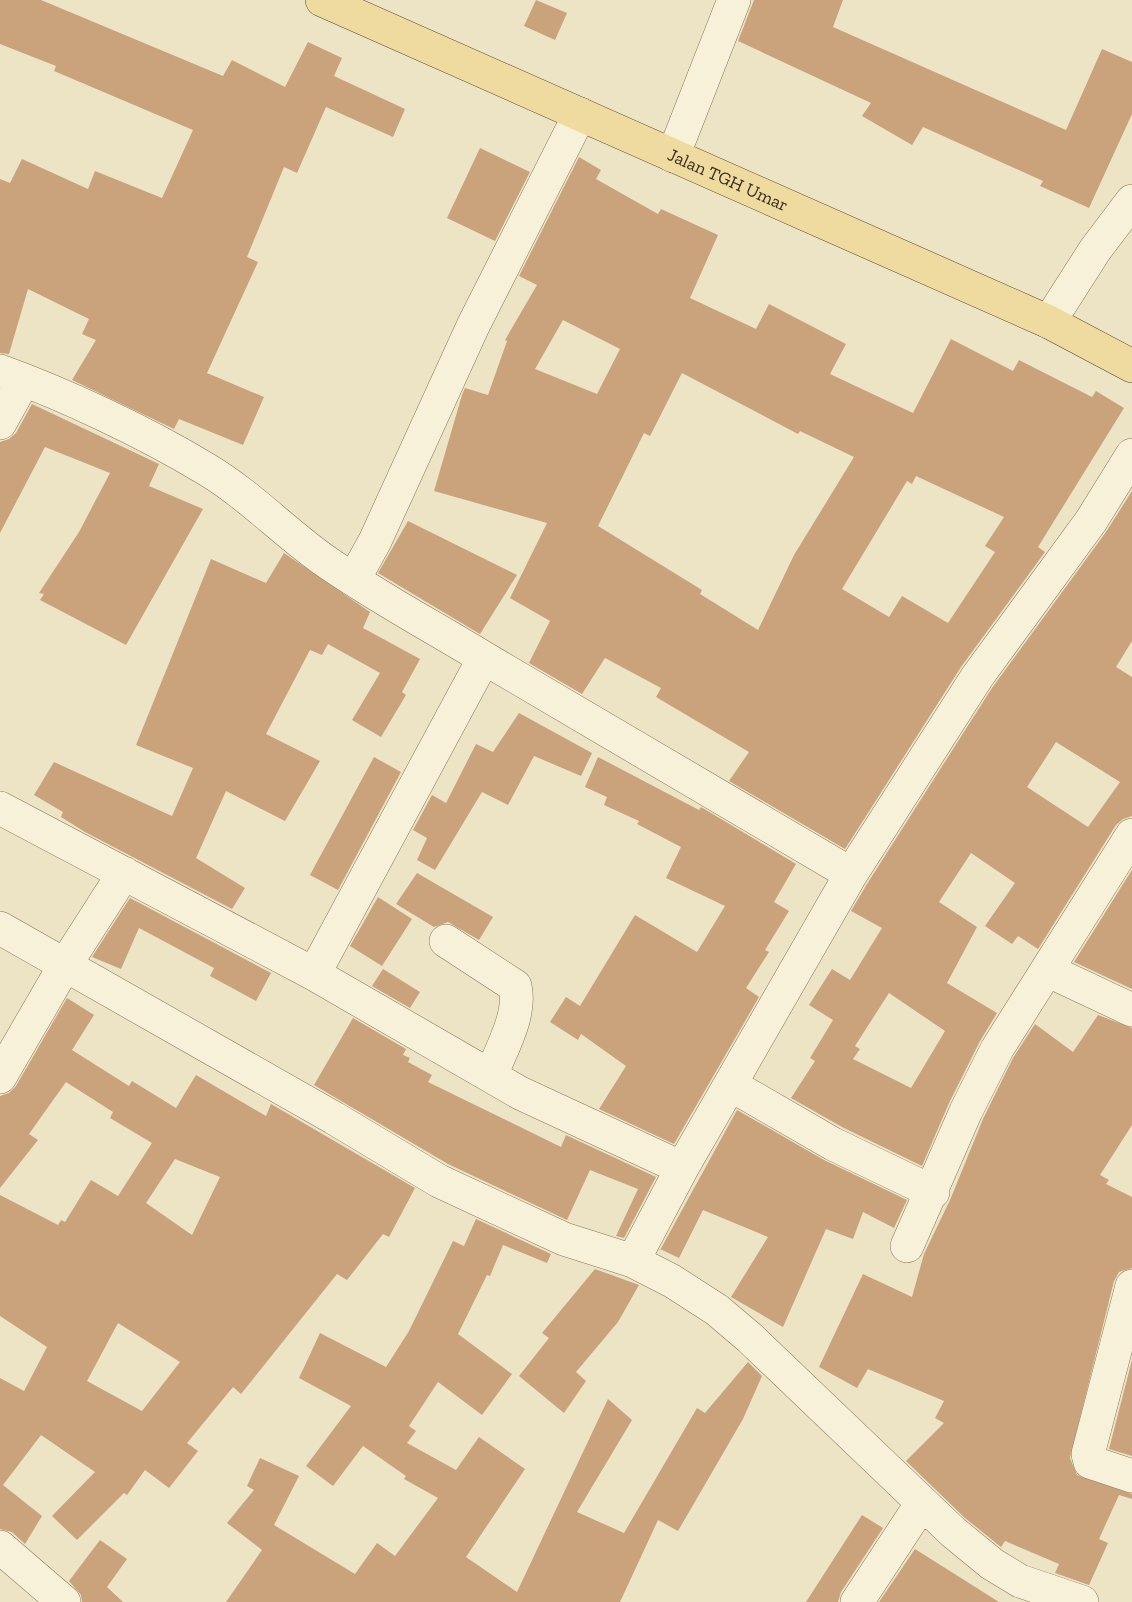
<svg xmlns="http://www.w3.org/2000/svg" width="1132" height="1602" font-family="'Zilla Slab',serif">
<rect width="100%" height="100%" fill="#ede4c6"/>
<path fill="#caa27c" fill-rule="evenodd" d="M 0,0 L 41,0 L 223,76 L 232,60 L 285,87 L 308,42 L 342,58 L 334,76 L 405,109 L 393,137 L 326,107 L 297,173 L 284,167 L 247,257 L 258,262 L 207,373 L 264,397 L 243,445 L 179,419 L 174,429 L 72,380 L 96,340 L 82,334 L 89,319 L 28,289 L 9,354 L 0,353 L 0,179 L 10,183 L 22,159 L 88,189 L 95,171 L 162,198 L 193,130 L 54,71 L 56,66 L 0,44 Z
M 536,0 L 567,13 L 555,40 L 524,26 Z
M 754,0 L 843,0 L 833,27 L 1066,130 L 1102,49 L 1132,62 L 1132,114 L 1089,208 L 1040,186 L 1043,181 L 923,127 L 912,145 L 862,116 L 871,103 L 738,41 Z
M 480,148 L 530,172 L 495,241 L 447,218 Z
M 579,157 L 601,170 L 596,179 L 658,214 L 661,209 L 718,235 L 690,298 L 756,329 L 769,304 L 846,344 L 830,374 L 913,413 L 951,339 L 1013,371 L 1019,360 L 1092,397 L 1096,391 L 1124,408 L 1038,547 L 1045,552 L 961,667 L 845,849 L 729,781 L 749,752 L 656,697 L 661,688 L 605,658 L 582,694 L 529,663 L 550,621 L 510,598 L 547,523 L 434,491 L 462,395 L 465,388 L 488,395 L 507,341 L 505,340 L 537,285 L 519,276 ZM 563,320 L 620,349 L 597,394 L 535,369 ZM 682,373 L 798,434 L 800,431 L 854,457 L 794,555 L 758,630 L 700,594 L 702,590 L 598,526 L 644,433 L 650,436 ZM 916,476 L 1004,517 L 985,546 L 995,552 L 948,623 L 902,596 L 889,617 L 842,589 L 907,481 L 912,484 Z
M 32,404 L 159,464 L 149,486 L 203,509 L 126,645 L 40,600 L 44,594 L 39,593 L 79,532 L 110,473 L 45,447 L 0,533 L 0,442 L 9,439 L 16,433 Z
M 1132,491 L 1132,641 L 1116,667 L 1132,677 L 1132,816 L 1123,819 L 1116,825 L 1038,949 L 1018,936 L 1012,944 L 985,926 L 1015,883 L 971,853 L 939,902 L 977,927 L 947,983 L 997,1013 L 980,1041 L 949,1103 L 922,1166 L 842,1127 L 791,1098 L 815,1061 L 810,1058 L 833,1020 L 809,1005 L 832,969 L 850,980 L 882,928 L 851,911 L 867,884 L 992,688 L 1106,532 ZM 1056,742 L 1120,782 L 1088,827 L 1027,787 ZM 889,993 L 945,1031 L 911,1088 L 853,1059 L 860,1049 L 855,1046 Z
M 408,521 L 517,575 L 480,634 L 378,573 Z
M 284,553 L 370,612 L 363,628 L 420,659 L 402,692 L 406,695 L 381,737 L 352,720 L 380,673 L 328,644 L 322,655 L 310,650 L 266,734 L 320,761 L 285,821 L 226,791 L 196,858 L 245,888 L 232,909 L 85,832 L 61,817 L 63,812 L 34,795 L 54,762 L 172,816 L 193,768 L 136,745 L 211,559 L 266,583 Z
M 519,713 L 592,753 L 581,776 L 534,756 L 508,805 L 482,792 L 435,870 L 417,860 L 427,838 L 413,830 L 432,795 L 446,803 L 476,744 L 493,752 Z
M 374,757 L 401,772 L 338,890 L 310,875 Z
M 598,757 L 699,810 L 701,807 L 796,864 L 774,902 L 789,911 L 765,950 L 769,952 L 746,988 L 759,997 L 674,1144 L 599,1109 L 626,1066 L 581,1034 L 578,1040 L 550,1022 L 566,997 L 580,1006 L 635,915 L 697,952 L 725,906 L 666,878 L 681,847 L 637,824 L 639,821 L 604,805 L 607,797 L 585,787 Z
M 1132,870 L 1132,989 L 1074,962 Z
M 417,873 L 493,917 L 479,940 L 448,922 L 434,927 L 396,904 Z
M 378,897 L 412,919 L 382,966 L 350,946 Z
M 130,898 L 271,973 L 256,1001 L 210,976 L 214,968 L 139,928 L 121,969 L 92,957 Z
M 383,969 L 420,992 L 410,1008 L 372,986 Z
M 67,998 L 94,1015 L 72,1050 L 129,1086 L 132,1081 L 176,1108 L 196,1075 L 266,1116 L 271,1104 L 415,1188 L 389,1237 L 383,1234 L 347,1280 L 337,1274 L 241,1394 L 233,1387 L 187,1443 L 198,1451 L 169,1488 L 145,1470 L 127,1495 L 124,1493 L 77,1540 L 52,1516 L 95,1472 L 41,1435 L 3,1485 L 42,1516 L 25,1544 L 12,1532 L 0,1529 L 0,1378 L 24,1391 L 47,1347 L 0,1316 L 0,1195 L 58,1225 L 61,1220 L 65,1222 L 91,1180 L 118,1196 L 152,1143 L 110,1118 L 113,1112 L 66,1082 L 29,1134 L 38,1140 L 0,1188 L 0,1096 L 9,1093 L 16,1086 ZM 175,1159 L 220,1177 L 192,1235 L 146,1203 ZM 118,1323 L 180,1362 L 142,1411 L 87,1381 Z
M 1098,1015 L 1132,1028 L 1132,1125 L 1100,1175 L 1109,1180 L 1106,1184 L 1132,1197 L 1132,1268 L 1119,1272 L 1114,1281 L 1070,1458 L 1077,1475 L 1132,1494 L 1132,1499 L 1119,1495 L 1099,1539 L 1108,1543 L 1089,1585 L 1055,1573 L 1059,1564 L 1005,1541 L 1001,1547 L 965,1518 L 906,1461 L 944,1423 L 935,1418 L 944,1401 L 868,1369 L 857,1388 L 819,1367 L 863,1274 L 912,1297 L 924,1254 L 950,1200 L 983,1119 L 1013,1058 L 1035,1024 L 1073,1052 Z
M 353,1018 L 406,1049 L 403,1055 L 410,1058 L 408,1062 L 432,1075 L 428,1082 L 561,1147 L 566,1135 L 656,1177 L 624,1238 L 616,1236 L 638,1189 L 590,1170 L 567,1220 L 448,1164 L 314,1085 Z
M 737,1110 L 824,1160 L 907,1200 L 894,1228 L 863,1212 L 853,1239 L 826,1229 L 783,1327 L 731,1297 L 768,1237 L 703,1210 L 679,1258 L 660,1249 L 659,1252 Z
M 476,1219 L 551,1254 L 547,1263 L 503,1245 L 490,1276 L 487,1275 L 458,1334 L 512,1374 L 482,1415 L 438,1382 L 409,1426 L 416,1431 L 407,1443 L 456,1470 L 479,1437 L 525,1469 L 466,1557 L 517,1592 L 608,1399 L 632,1420 L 577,1512 L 624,1533 L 697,1408 L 705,1413 L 748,1362 L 762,1376 L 743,1419 L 678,1531 L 658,1520 L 620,1602 L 226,1602 L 262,1550 L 227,1523 L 254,1490 L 247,1486 L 260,1458 L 299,1476 L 274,1525 L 355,1574 L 377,1543 L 395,1556 L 438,1498 L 404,1479 L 406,1476 L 363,1446 L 333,1486 L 306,1466 L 351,1406 L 299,1378 L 320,1333 L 386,1367 L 409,1331 L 453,1241 L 464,1246 Z
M 595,1269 L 639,1285 L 618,1322 L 576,1372 L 586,1381 L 564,1413 L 519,1376 L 549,1338 L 542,1333 Z
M 1132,1360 L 1132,1456 L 1109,1449 Z
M 862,1515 L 883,1528 L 841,1592 L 838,1602 L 806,1602 Z
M 100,1540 L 127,1559 L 107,1587 L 123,1602 L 82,1602 L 81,1595 L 69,1581 Z
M 915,1549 L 999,1602 L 879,1602 Z"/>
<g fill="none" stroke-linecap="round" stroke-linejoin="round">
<defs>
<path id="street" d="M 673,156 L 734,0
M 1049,322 L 1095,250 L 1132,201
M 0,371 C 66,395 145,432 206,469 C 248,494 281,529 321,558 C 373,595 430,625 484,658 L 314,974
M 0,423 L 24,380
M 354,579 L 375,541 L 473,326 L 580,114
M 484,658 L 851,874
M 0,808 L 314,974 L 520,1093 L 682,1168
M 0,928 L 334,1118 L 439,1181 L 564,1239 L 633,1261 L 672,1281 L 717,1310 L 750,1338 L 953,1532 L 992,1564 L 1020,1581 L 1082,1602
M 446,941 L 515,986 C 522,1015 501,1049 491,1076
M 1047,970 L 1132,1010
M 0,1077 L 65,965 L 124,873
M 731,1085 L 833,1144 L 933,1192
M 907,1246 L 966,1111 L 997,1049 L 1132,835
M 633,1261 L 682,1168 L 851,874 L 977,677 L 1091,521 L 1132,455
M 1132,1286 L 1088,1454 L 1090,1462 L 1132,1476
M 0,1547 L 64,1602
M 857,1602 L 922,1503"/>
<g id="primary">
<path id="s1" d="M 322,0 L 1049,322 L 1132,366"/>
</g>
</defs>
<use href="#street" stroke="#88765c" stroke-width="34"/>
<use href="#primary" stroke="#564430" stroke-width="34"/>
<use href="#street" stroke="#f8f1d9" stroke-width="33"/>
<use href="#primary" stroke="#efdb9f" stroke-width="33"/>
</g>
<g text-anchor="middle" stroke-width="6" stroke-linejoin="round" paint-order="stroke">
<g font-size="18" fill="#382d1f" stroke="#f5eed5">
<text dy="6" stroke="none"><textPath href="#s1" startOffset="444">Jalan TGH Umar</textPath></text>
</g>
</g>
</svg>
